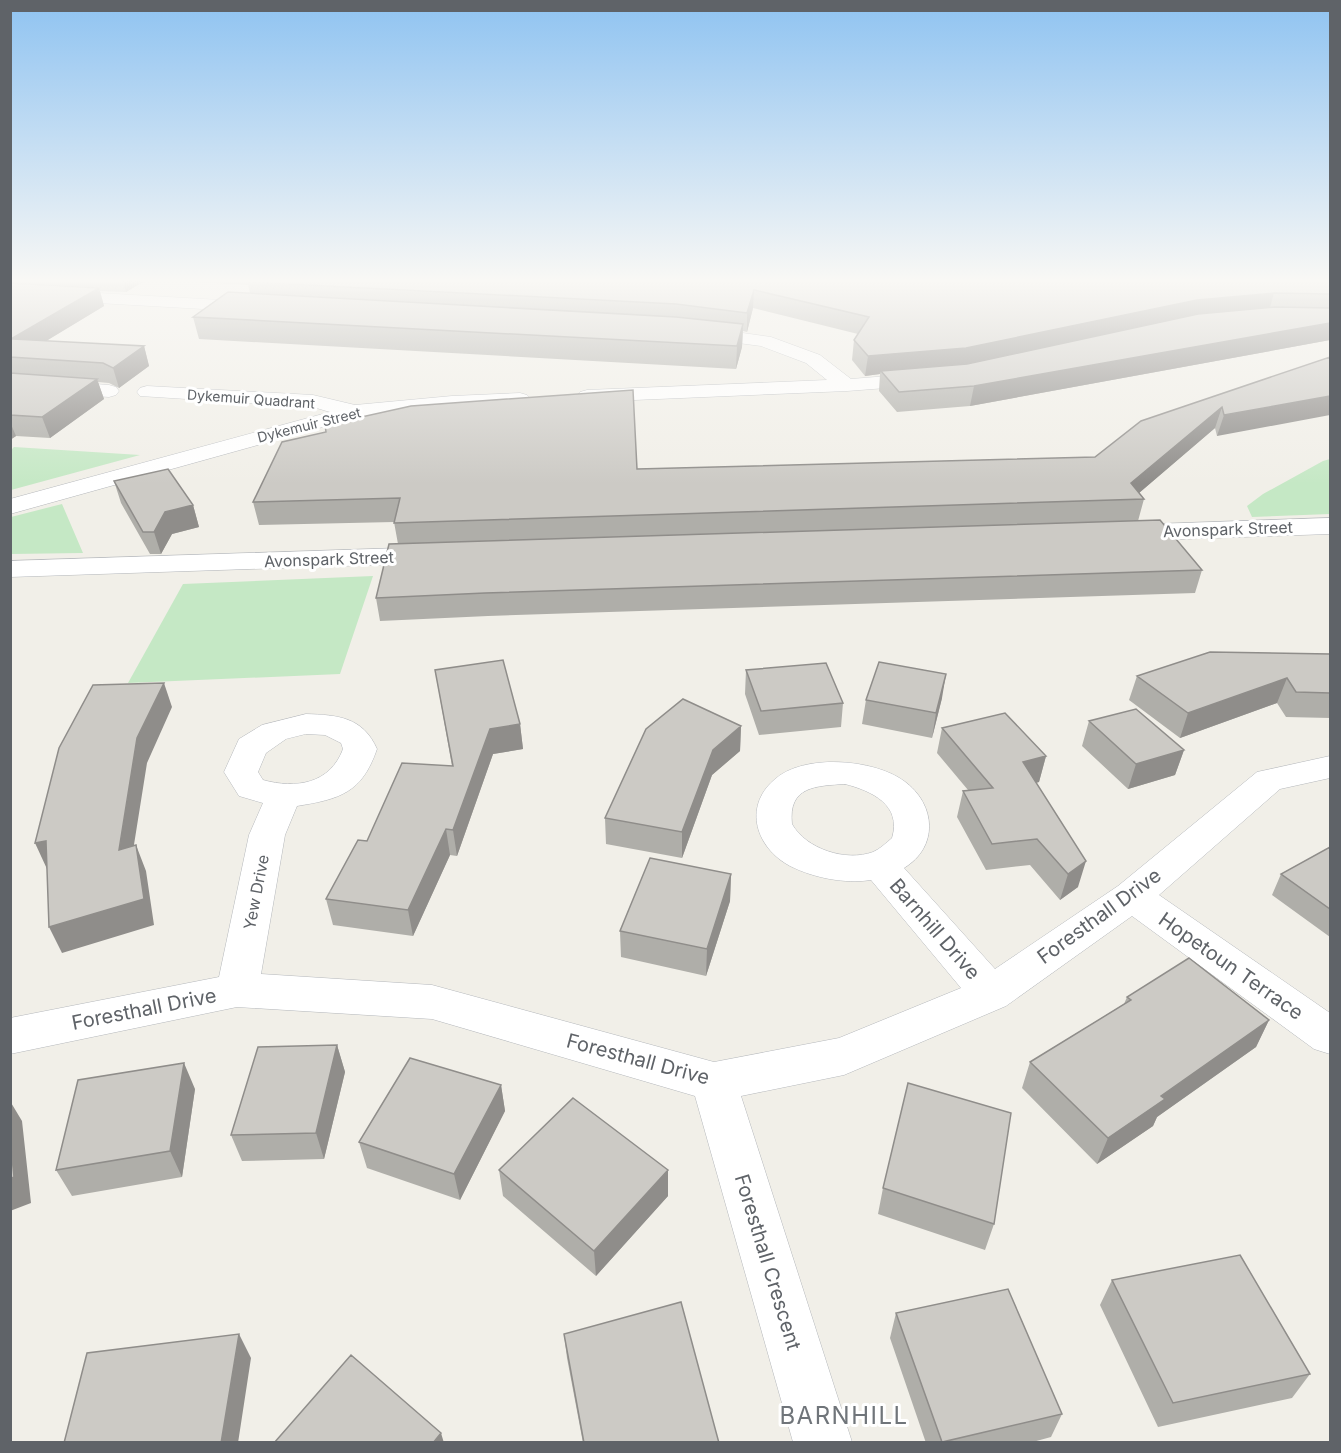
<svg xmlns="http://www.w3.org/2000/svg" width="1341" height="1453" font-family="Inter,sans-serif">
<rect width="100%" height="100%" fill="#f1efe8"/>
<path fill="#c5e8c5" d="M 14,447 L 140,455 L 11,490 L 11,450 Z
M 1330,459 L 1330,514 L 1252,517 L 1247,506 L 1263,494 L 1323,461 Z
M 62,504 L 83,553 L 11,554 L 11,517 Z
M 373,576 L 340,674 L 128,683 L 183,584 Z"/>
<g fill="none" stroke-linecap="round" stroke-linejoin="round">
<defs>
<path id="street" d="M 10,288 L 256,302 L 262,303 L 265,307 L 262,311 L 256,312 L 10,298 Z
M 700,327 L 771,337 L 820,355 L 851,379 L 925,373 L 932,375 L 935,379 L 932,383 L 925,385 L 847,391 L 587,402 L 580,400 L 577,396 L 580,392 L 587,390 L 827,380 L 806,363 L 761,346 L 693,337 L 691,333 L 693,329 Z
M 10,378 L 109,385 L 116,387 L 119,391 L 116,395 L 109,397 L 10,390 Z
M 147,386 L 313,395 L 355,405 L 452,396 L 520,393 L 527,395 L 531,399 L 527,403 L 520,405 L 452,408 L 355,418 L 10,514 L 10,499 L 330,412 L 313,407 L 140,396 L 137,392 L 140,388 Z
M 1330,518 L 1330,534 L 1125,541 L 1116,538 L 1112,533 L 1116,528 L 1125,525 Z
M 432,547 L 441,549 L 445,555 L 441,561 L 432,563 L 10,577 L 10,561 Z
M 306,714 C 338,715 363,717 377,749 C 362,793 340,799 297,806 L 285,835 L 261,974 L 432,985 L 714,1062 L 839,1038 L 961,988 L 871,880 C 845,884 814,878 790,866 C 756,848 743,807 774,780 C 803,753 874,759 904,781 C 936,804 939,847 904,868 L 995,969 L 1118,886 L 1257,772 L 1330,756 L 1330,778 L 1280,789 L 1159,895 L 1330,1013 L 1330,1054 L 1314,1049 L 1132,916 L 1006,1006 L 844,1075 L 741,1096 L 852,1442 L 793,1442 L 695,1096 L 432,1019 L 237,1007 L 10,1054 L 10,1018 L 219,977 L 249,835 L 263,803 L 239,796 L 224,772 L 239,739 L 262,725 ZM 306,734 L 325,735 L 341,743 L 343,749 C 330,784 296,789 263,780 L 258,772 L 266,753 L 286,739 ZM 845,784 C 872,791 902,805 892,838 C 886,843 880,849 873,852 C 846,862 806,849 792,824 C 788,786 816,786 845,784 Z"/>
</defs>
<use href="#street" stroke="#b5b8bc" stroke-width="1"/>
<use href="#street" fill="#fff" fill-rule="evenodd"/>
</g>
<path fill="#afaea9" d="M 10,280 L 146,280 L 126,292 L 100,291 L 104,306 L 46,341 L 144,346 L 149,366 L 119,388 L 109,383 L 98,382 L 104,399 L 50,438 L 16,436 L 10,440 Z
M 160,280 L 1330,280 L 1330,340 L 970,406 L 897,412 L 879,391 L 880,374 L 865,376 L 852,360 L 854,340 L 858,334 L 753,308 L 747,332 L 743,331 L 742,347 L 736,369 L 199,339 L 193,317 L 250,293 L 248,285 Z
M 1330,357 L 1217,436 L 1215,428 L 1139,493 L 1144,499 L 1138,521 L 1202,570 L 1195,593 L 488,616 L 380,621 L 376,598 L 398,544 L 394,522 L 259,525 L 253,502 L 637,469 L 1095,457 Z
M 114,481 L 193,505 L 199,527 L 172,534 L 161,554 L 150,554 L 121,503 Z
M 1330,654 L 1330,718 L 1286,717 L 1277,703 L 1180,738 L 1129,700 L 1137,676 Z
M 435,670 L 520,724 L 523,749 L 493,754 L 457,856 L 450,855 L 413,936 L 333,925 L 326,899 L 367,841 L 452,766 Z
M 746,670 L 843,703 L 841,727 L 759,735 L 745,694 Z
M 942,698 L 932,738 L 862,724 L 866,700 Z
M 1089,721 L 1184,750 L 1175,775 L 1128,789 L 1082,746 Z
M 741,726 L 740,751 L 712,775 L 682,858 L 606,844 L 605,818 Z
M 942,728 L 1046,756 L 1039,782 L 1036,783 L 1078,887 L 1060,900 L 1030,865 L 986,870 L 957,817 L 963,791 L 968,790 L 937,753 Z
M 1330,847 L 1330,937 L 1272,895 L 1281,874 Z
M 731,874 L 730,901 L 706,976 L 621,957 L 620,931 Z
M 1127,997 L 1269,1020 L 1256,1047 L 1157,1117 L 1153,1126 L 1097,1164 L 1022,1088 L 1030,1062 L 1124,1004 Z
M 337,1045 L 345,1072 L 324,1159 L 242,1161 L 231,1135 Z
M 501,1085 L 505,1111 L 460,1200 L 367,1168 L 359,1142 Z
M 195,1089 L 182,1177 L 72,1196 L 56,1170 Z
M 499,1170 L 668,1196 L 596,1276 L 503,1196 Z
M 883,1188 L 994,1224 L 985,1250 L 878,1214 Z
M 1112,1280 L 1310,1374 L 1292,1398 L 1158,1427 L 1100,1305 Z
M 896,1313 L 1062,1414 L 1051,1437 L 1029,1443 L 926,1443 L 890,1338 Z
M 564,1334 L 719,1443 L 583,1443 L 567,1358 Z"/>
<path fill="#8f8d8a" d="M 123,280 L 146,280 L 126,292 Z
M 99,288 L 104,306 L 18,358 L 11,339 Z
M 754,290 L 753,308 L 747,332 L 747,313 Z
M 1274,293 L 1269,311 L 963,368 L 881,371 L 880,374 L 865,376 L 868,356 L 1197,300 Z
M 1330,323 L 1330,340 L 970,406 L 974,386 Z
M 743,324 L 742,347 L 736,369 L 737,346 Z
M 144,346 L 149,366 L 119,388 L 113,368 Z
M 97,379 L 104,399 L 50,438 L 42,417 Z
M 1330,396 L 1330,415 L 1217,436 L 1224,415 Z
M 1222,407 L 1215,428 L 1132,499 L 1131,483 Z
M 10,422 L 16,436 L 10,440 Z
M 193,505 L 199,527 L 172,534 L 161,554 L 154,532 L 165,512 Z
M 946,674 L 942,698 L 932,738 L 936,713 Z
M 1287,678 L 1277,703 L 1180,738 L 1188,713 Z
M 164,683 L 172,707 L 147,763 L 129,876 L 119,850 L 137,738 Z
M 520,724 L 523,749 L 493,754 L 457,856 L 453,830 L 490,729 Z
M 741,726 L 740,751 L 712,775 L 682,858 L 682,832 L 713,750 Z
M 1184,750 L 1175,775 L 1128,789 L 1136,764 Z
M 1046,756 L 1039,782 L 1017,787 L 1023,762 Z
M 446,829 L 450,855 L 413,936 L 408,910 Z
M 46,841 L 47,869 L 35,843 Z
M 136,845 L 146,871 L 154,925 L 62,953 L 49,927 Z
M 1086,861 L 1078,887 L 1060,900 L 1068,874 Z
M 731,874 L 730,901 L 706,976 L 707,949 Z
M 1269,1020 L 1256,1047 L 1157,1117 L 1153,1126 L 1097,1164 L 1108,1138 L 1161,1096 Z
M 337,1045 L 345,1072 L 324,1159 L 316,1133 Z
M 184,1063 L 195,1089 L 182,1177 L 170,1151 Z
M 501,1085 L 505,1111 L 460,1200 L 454,1174 Z
M 10,1101 L 22,1121 L 31,1203 L 10,1211 Z
M 668,1170 L 668,1196 L 596,1276 L 594,1251 Z
M 239,1334 L 251,1358 L 238,1443 L 221,1443 Z
M 441,1433 L 444,1443 L 433,1443 Z"/>
<path fill="#cccac5" stroke="#8f8d8a" stroke-width="1.5" d="M 249,280 L 1330,280 L 1330,294 L 1274,293 L 1197,300 L 966,348 L 868,356 L 854,340 L 869,317 L 754,290 L 747,313 L 676,304 L 248,282 Z
M 10,283 L 99,288 L 11,339 L 144,346 L 113,368 L 103,363 L 10,357 Z
M 228,292 L 676,317 L 743,324 L 737,346 L 193,317 Z
M 1275,307 L 1330,308 L 1330,323 L 974,386 L 899,392 L 881,371 L 967,364 L 1198,314 Z
M 1330,357 L 1330,396 L 1224,415 L 1222,407 L 1131,483 L 1144,499 L 394,523 L 400,498 L 253,502 L 282,442 L 326,432 L 325,425 L 411,406 L 633,390 L 637,469 L 1095,457 L 1141,421 Z
M 10,373 L 97,379 L 42,417 L 10,415 Z
M 168,469 L 193,505 L 165,512 L 154,532 L 143,532 L 114,481 Z
M 1160,520 L 1202,570 L 485,593 L 376,598 L 389,544 Z
M 1210,652 L 1330,654 L 1330,693 L 1296,692 L 1287,678 L 1188,713 L 1137,676 Z
M 503,660 L 520,724 L 490,729 L 453,830 L 446,829 L 408,910 L 326,899 L 358,840 L 367,841 L 402,763 L 453,766 L 435,670 Z
M 879,662 L 946,674 L 936,713 L 866,700 Z
M 826,663 L 843,703 L 761,711 L 746,670 Z
M 164,683 L 137,738 L 119,850 L 136,845 L 144,899 L 49,927 L 46,841 L 35,843 L 59,748 L 93,685 Z
M 683,699 L 741,726 L 713,750 L 682,832 L 605,818 L 646,729 Z
M 1136,709 L 1184,750 L 1136,764 L 1089,721 Z
M 1005,713 L 1046,756 L 1023,762 L 1086,861 L 1068,874 L 1037,839 L 992,844 L 963,791 L 993,788 L 942,728 Z
M 1330,847 L 1330,909 L 1281,874 Z
M 650,858 L 731,874 L 707,949 L 620,931 Z
M 1189,958 L 1269,1020 L 1161,1096 L 1165,1099 L 1108,1138 L 1030,1062 L 1131,1000 L 1127,997 Z
M 337,1045 L 316,1133 L 231,1135 L 258,1047 Z
M 410,1058 L 501,1085 L 454,1174 L 359,1142 Z
M 184,1063 L 170,1151 L 56,1170 L 78,1080 Z
M 908,1083 L 1011,1113 L 994,1224 L 883,1188 Z
M 573,1098 L 668,1170 L 594,1251 L 499,1170 Z
M 10,1138 L 14,1177 L 10,1179 Z
M 1240,1255 L 1310,1374 L 1173,1403 L 1112,1280 Z
M 1008,1289 L 1062,1414 L 942,1442 L 896,1313 Z
M 681,1302 L 719,1443 L 584,1443 L 564,1334 Z
M 239,1334 L 221,1443 L 64,1443 L 87,1353 Z
M 351,1355 L 441,1433 L 433,1443 L 274,1443 Z"/>
<linearGradient id="sky" x2="0" y2="1"><stop stop-color="#8fc3f1"/><stop offset="0.58" stop-color="#f9f8f5"/><stop offset="1" stop-color="#f9f8f5" stop-opacity="0"/></linearGradient>
<rect width="1341" height="484" fill="url(#sky)"/>
<g text-anchor="middle" stroke-width="6" stroke-linejoin="round" paint-order="stroke">
<g font-size="14" fill="#5f6368" stroke="#fff">
<text transform="translate(251 399) rotate(4)" y="5">Dykemuir Quadrant</text>
<text transform="translate(309 425) rotate(-14)" y="5">Dykemuir Street</text>
</g>
<g font-size="16" fill="#5f6368" stroke="#fff">
<text transform="translate(1228 529) rotate(-2)" y="6">Avonspark Street</text>
<text transform="translate(329 559) rotate(-2)" y="6">Avonspark Street</text>
<text transform="translate(256 892) rotate(-79)" y="6">Yew Drive</text>
</g>
<g font-size="20" fill="#5f6368" stroke="#fff">
<text transform="translate(1099 916) rotate(-36)" y="7">Foresthall Drive</text>
<text transform="translate(935 929) rotate(49)" y="7">Barnhill Drive</text>
<text transform="translate(1231 966) rotate(35)" y="7">Hopetoun Terrace</text>
<text transform="translate(144 1009) rotate(-11)" y="7">Foresthall Drive</text>
<text transform="translate(638 1059) rotate(15)" y="7">Foresthall Drive</text>
<text transform="translate(768 1262) rotate(73)" y="7">Foresthall Crescent</text>
</g>
<g font-size="24" letter-spacing="1.5" fill="#70757a" stroke="#fff">
<text x="844" y="1424">BARNHILL</text>
</g>
</g>
<rect width="1341" height="1453" fill="none" stroke="#5f6368" stroke-width="24"/>
</svg>
